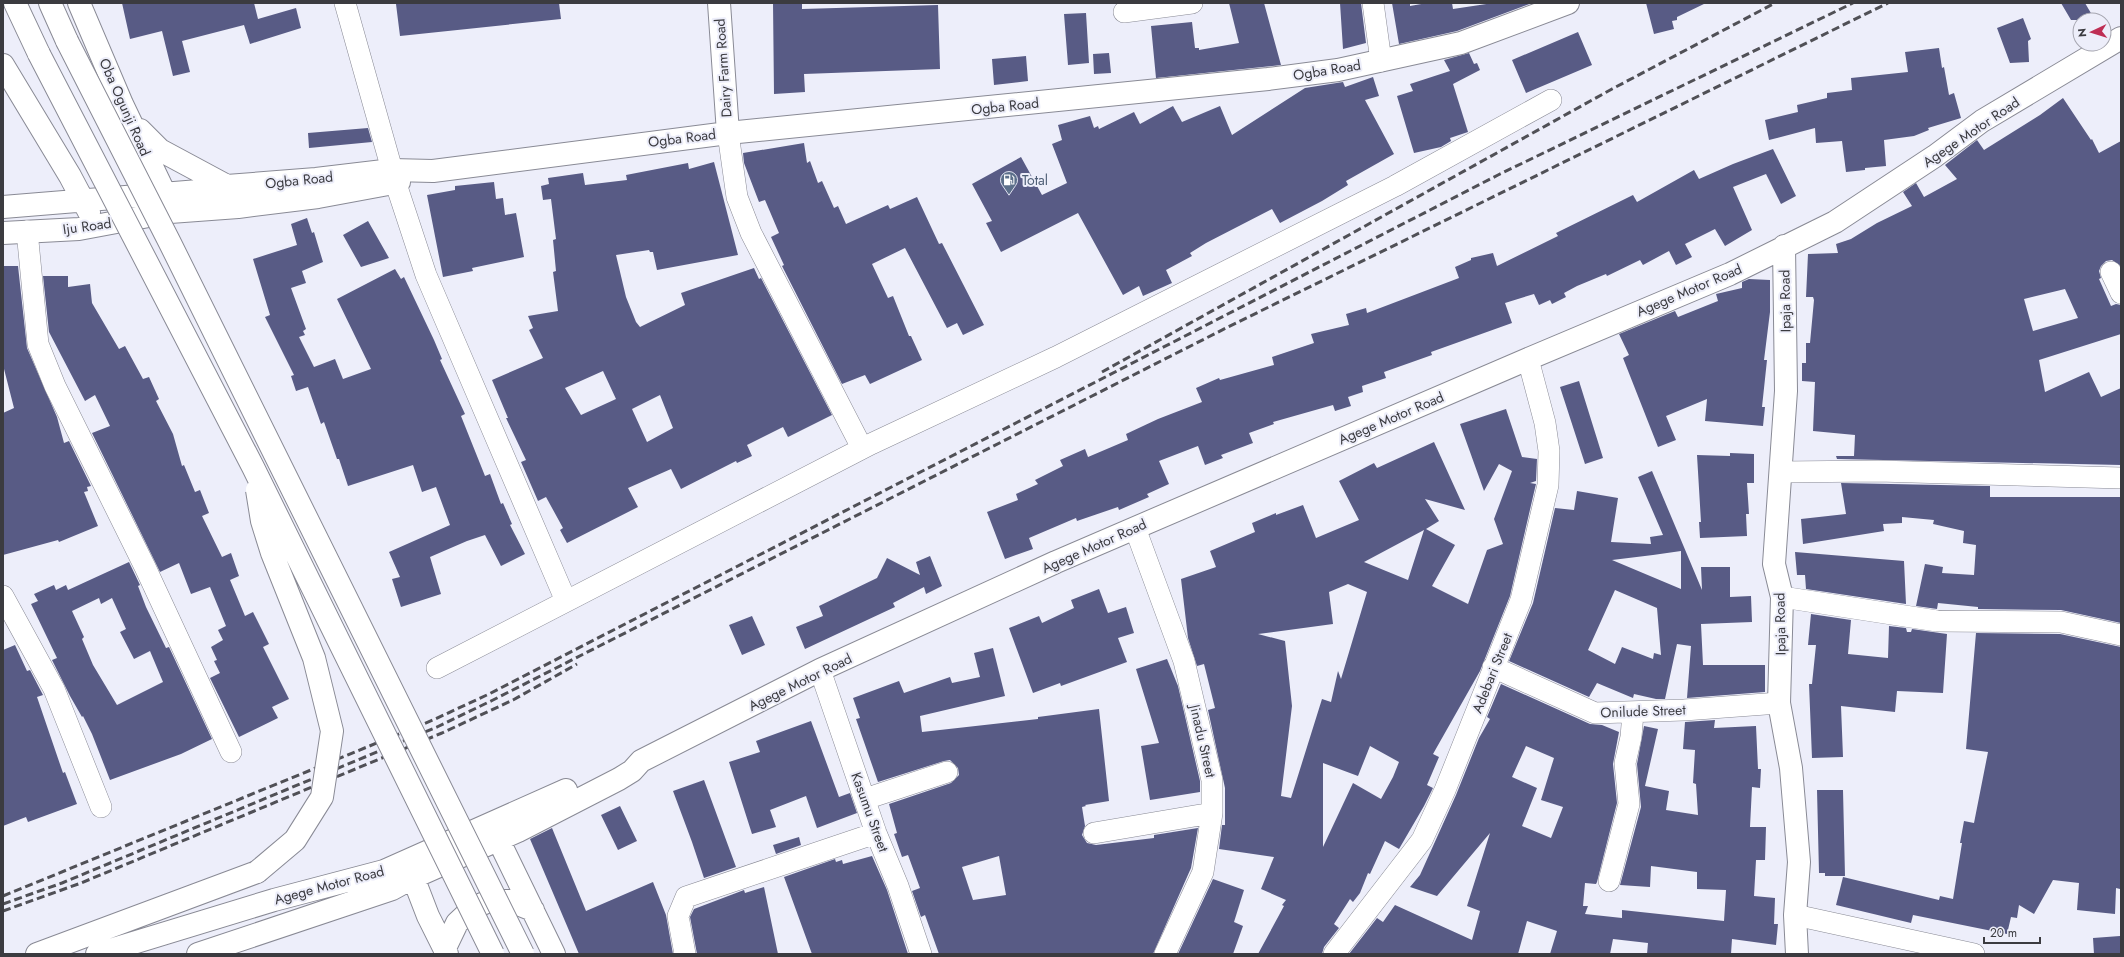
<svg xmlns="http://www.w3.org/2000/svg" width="2124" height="957" font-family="Jost,sans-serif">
<rect width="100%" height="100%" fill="#edeefa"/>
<path fill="#585b85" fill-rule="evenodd" d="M 122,3 L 254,3 L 258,19 L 296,8 L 301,28 L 250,44 L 244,25 L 182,41 L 190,72 L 173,76 L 162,31 L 130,39 Z
M 409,3 L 559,3 L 561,19 L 400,36 L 396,4 Z
M 773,3 L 802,3 L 802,9 L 938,5 L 940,69 L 804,74 L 805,92 L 774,94 Z
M 1229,3 L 1264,3 L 1281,65 L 1156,78 L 1151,26 L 1192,22 L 1195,48 L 1199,48 L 1199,50 L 1239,43 Z
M 1340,3 L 1361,3 L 1366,43 L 1343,49 Z
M 1392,3 L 1410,3 L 1410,6 L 1427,3 L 1452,3 L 1453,9 L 1493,3 L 1532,3 L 1457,31 L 1399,44 Z
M 1646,3 L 1706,3 L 1677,17 L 1677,20 L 1672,21 L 1674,29 L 1654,34 Z
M 2061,3 L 2085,3 L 2095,20 L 2071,20 Z
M 1086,13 L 1089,63 L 1068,65 L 1064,14 Z
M 2023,18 L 2031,39 L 2028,41 L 2029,62 L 2010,63 L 1997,28 Z
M 1578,32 L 1592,65 L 1526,93 L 1512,60 Z
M 1939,48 L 1942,68 L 1944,67 L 1949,95 L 1954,93 L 1961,118 L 1928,128 L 1929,130 L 1914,136 L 1884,140 L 1886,166 L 1865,168 L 1865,170 L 1846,172 L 1842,141 L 1816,143 L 1815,128 L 1769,140 L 1765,120 L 1798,112 L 1797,105 L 1827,98 L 1827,93 L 1852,90 L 1851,78 L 1908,72 L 1905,52 Z
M 1109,53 L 1111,73 L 1094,74 L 1093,54 Z
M 1469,53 L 1474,64 L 1477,63 L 1480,70 L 1453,84 L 1468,132 L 1450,138 L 1451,141 L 1441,147 L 1414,153 L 1397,96 L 1413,91 L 1410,84 L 1450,71 L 1444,60 Z
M 1026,56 L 1028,81 L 994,85 L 992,59 Z
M 1373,77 L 1379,96 L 1365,100 L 1394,154 L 1346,181 L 1348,185 L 1322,201 L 1280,223 L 1272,209 L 1206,243 L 1190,253 L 1192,256 L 1166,270 L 1172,283 L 1143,296 L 1139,286 L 1123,295 L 1078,213 L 1001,252 L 986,223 L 992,221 L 972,184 L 1021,157 L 1042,195 L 1067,183 L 1052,144 L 1062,140 L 1058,125 L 1090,116 L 1094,128 L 1098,126 L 1099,129 L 1134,112 L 1140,124 L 1173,106 L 1182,122 L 1220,106 L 1232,135 L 1305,88 L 1343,82 L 1345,87 Z
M 2063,98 L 2091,140 L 2092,139 L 2099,153 L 2121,141 L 2121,266 L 2112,260 L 2106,261 L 2101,266 L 2099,271 L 2101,278 L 2099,279 L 2111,306 L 2116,304 L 2121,305 L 2121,334 L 2039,360 L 2045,392 L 2089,372 L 2101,397 L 2121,388 L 2121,465 L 1837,459 L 1836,456 L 1854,456 L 1855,435 L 1813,431 L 1815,382 L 1802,381 L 1802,363 L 1806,363 L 1806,343 L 1810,343 L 1814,300 L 1813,297 L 1806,297 L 1808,254 L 1838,253 L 1836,244 L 1851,239 L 1877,223 L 1912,206 L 1903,192 L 1916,183 L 1924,197 L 1957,179 L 1945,165 L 1977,140 L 1984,150 L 2040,115 ZM 2065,289 L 2078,318 L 2033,331 L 2024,299 Z
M 368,128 L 372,142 L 309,148 L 308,133 Z
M 804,143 L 807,163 L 810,161 L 818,183 L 822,181 L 834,208 L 838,206 L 846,224 L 888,205 L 890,209 L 917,197 L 939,244 L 942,243 L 984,325 L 963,335 L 957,323 L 947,328 L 905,248 L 872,264 L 888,298 L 893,296 L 909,336 L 911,336 L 922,360 L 870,384 L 865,375 L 842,384 L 782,266 L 784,265 L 771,237 L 779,233 L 765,200 L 759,202 L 744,163 L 743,153 Z
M 1773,149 L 1796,196 L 1781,204 L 1766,174 L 1733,187 L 1752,230 L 1725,246 L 1715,229 L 1685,244 L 1692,257 L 1676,265 L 1669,251 L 1643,265 L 1640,260 L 1607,276 L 1606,274 L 1577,286 L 1564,293 L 1566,297 L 1552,304 L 1550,300 L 1539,305 L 1534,294 L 1505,303 L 1512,323 L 1431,352 L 1432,355 L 1384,372 L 1386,378 L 1362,386 L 1363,392 L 1348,397 L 1351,406 L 1335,411 L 1333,405 L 1273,422 L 1274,424 L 1249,433 L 1253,443 L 1221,455 L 1223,458 L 1205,465 L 1198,446 L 1159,461 L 1169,484 L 1147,494 L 1149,497 L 1119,510 L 1118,507 L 1077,521 L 1076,518 L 1029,538 L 1033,549 L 1005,559 L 987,512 L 1018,500 L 1016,494 L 1038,484 L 1035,480 L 1063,466 L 1060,460 L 1085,449 L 1088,457 L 1128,440 L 1126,434 L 1158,419 L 1202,402 L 1196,388 L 1219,378 L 1220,380 L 1274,365 L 1272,357 L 1314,343 L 1311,334 L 1349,325 L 1346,314 L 1366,308 L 1367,313 L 1459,278 L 1455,267 L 1471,260 L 1471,258 L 1493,253 L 1497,266 L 1558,236 L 1556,233 L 1633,195 L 1637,202 L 1694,170 L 1699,179 L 1733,164 Z
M 714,162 L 738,255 L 657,270 L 653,252 L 650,252 L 649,250 L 616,255 L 626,297 L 636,322 L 640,327 L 685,305 L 681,293 L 754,268 L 759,279 L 761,278 L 832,415 L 788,437 L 783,427 L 747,445 L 752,456 L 737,463 L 736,461 L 681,489 L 671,469 L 628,488 L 638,507 L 567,543 L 560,530 L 563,528 L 546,497 L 538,501 L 521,462 L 526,460 L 506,418 L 508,418 L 492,380 L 543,358 L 529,330 L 533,328 L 528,316 L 558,311 L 553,272 L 556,271 L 553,240 L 556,239 L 551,199 L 543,200 L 541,186 L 549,184 L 548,178 L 583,173 L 585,185 L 627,180 L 626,175 L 688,163 L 689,169 ZM 603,371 L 616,399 L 581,415 L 565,388 ZM 660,395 L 673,428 L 647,442 L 632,409 Z
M 494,182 L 496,199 L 503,198 L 505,215 L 516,213 L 524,257 L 472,268 L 473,271 L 443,277 L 427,195 L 455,190 L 455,186 Z
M 307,218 L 312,233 L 314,232 L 323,262 L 302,271 L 306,283 L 291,288 L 306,329 L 303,331 L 305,335 L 299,337 L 314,367 L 335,359 L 343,379 L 371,369 L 337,299 L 395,269 L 401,279 L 404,277 L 434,340 L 442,359 L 440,360 L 465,414 L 461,416 L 485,476 L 490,474 L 501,504 L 503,503 L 512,524 L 510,525 L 525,554 L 501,566 L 485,535 L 467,541 L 430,557 L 441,594 L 401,607 L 392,579 L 400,577 L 389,552 L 450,525 L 436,487 L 422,492 L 413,465 L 348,486 L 339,459 L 337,459 L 324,422 L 321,424 L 308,387 L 296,391 L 291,376 L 294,375 L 265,317 L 270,315 L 253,259 L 297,245 L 291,224 Z
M 368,221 L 389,258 L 361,267 L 343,235 Z
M 3,266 L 18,266 L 27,348 L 57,417 L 64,443 L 69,441 L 91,486 L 87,487 L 88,491 L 84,492 L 98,526 L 59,542 L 58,540 L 3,555 L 3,413 L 14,408 L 3,365 Z
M 43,276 L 68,276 L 68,287 L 90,284 L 92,303 L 119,349 L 125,346 L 143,379 L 149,377 L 159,399 L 156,401 L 173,434 L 182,466 L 184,465 L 195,492 L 200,490 L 209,513 L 202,516 L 222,557 L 231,553 L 239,576 L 230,580 L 245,616 L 253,612 L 269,644 L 263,647 L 289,699 L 272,707 L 278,718 L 239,737 L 210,678 L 220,673 L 214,661 L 217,660 L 211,647 L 223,640 L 218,630 L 226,626 L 210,587 L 191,594 L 179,563 L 160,572 L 92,433 L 110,426 L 95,395 L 85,401 L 49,332 Z
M 1749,279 L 1770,280 L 1770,312 L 1764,360 L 1767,360 L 1762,407 L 1765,407 L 1763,426 L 1705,421 L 1707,399 L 1666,416 L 1676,440 L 1658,447 L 1623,358 L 1629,355 L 1619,334 L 1675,311 L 1678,317 L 1718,301 L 1716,294 L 1742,288 L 1742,282 Z
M 1579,381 L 1603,458 L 1585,464 L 1560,387 Z
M 1506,409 L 1522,457 L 1537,459 L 1536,481 L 1530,483 L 1536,484 L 1535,488 L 1510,596 L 1480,671 L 1433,754 L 1439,757 L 1427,785 L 1433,788 L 1424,806 L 1399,849 L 1385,841 L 1370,874 L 1368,873 L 1360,893 L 1353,902 L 1350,899 L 1334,924 L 1339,928 L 1324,947 L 1322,954 L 1258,954 L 1284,906 L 1282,905 L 1286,900 L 1261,889 L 1274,857 L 1219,849 L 1222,825 L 1225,825 L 1225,788 L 1208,710 L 1215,708 L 1204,664 L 1197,666 L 1188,638 L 1181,579 L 1216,567 L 1210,551 L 1255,532 L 1252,523 L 1276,513 L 1276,515 L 1303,505 L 1316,538 L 1359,520 L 1339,481 L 1374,463 L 1377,468 L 1434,442 L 1465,510 L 1425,499 L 1439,521 L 1426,529 L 1455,545 L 1432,586 L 1468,604 L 1487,550 L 1503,544 L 1494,519 L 1512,471 L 1499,464 L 1484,491 L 1460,424 ZM 1424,530 L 1408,580 L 1364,562 ZM 1348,584 L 1367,592 L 1341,679 L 1338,671 L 1331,702 L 1322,699 L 1291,798 L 1281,796 L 1292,706 L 1285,641 L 1258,634 L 1333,624 L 1329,592 ZM 1370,746 L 1399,762 L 1393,777 L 1381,799 L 1353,783 L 1323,847 L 1323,763 L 1358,776 Z
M 1730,453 L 1754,454 L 1754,483 L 1747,483 L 1749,514 L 1746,514 L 1747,536 L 1700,538 L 1699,522 L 1701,522 L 1697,455 L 1730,456 Z
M 1652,471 L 1702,590 L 1701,567 L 1730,567 L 1730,597 L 1751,596 L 1752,622 L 1701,624 L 1703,665 L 1765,665 L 1765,692 L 1687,698 L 1691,646 L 1677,644 L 1665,699 L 1656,699 L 1634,694 L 1633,698 L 1597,683 L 1589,697 L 1509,661 L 1533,603 L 1555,508 L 1574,510 L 1577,491 L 1618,498 L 1611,542 L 1651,544 L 1650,537 L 1663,535 L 1638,477 ZM 1681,551 L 1681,589 L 1612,560 L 1653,555 ZM 1615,590 L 1657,608 L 1661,655 L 1654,653 L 1653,659 L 1622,647 L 1615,664 L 1588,650 Z
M 1841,483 L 1990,486 L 1990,497 L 2121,497 L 2121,623 L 2061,610 L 1978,609 L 1978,607 L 1938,603 L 1937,609 L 1916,606 L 1925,564 L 1943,567 L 1942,573 L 1974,575 L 1976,545 L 1963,543 L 1964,531 L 1933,524 L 1934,520 L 1902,517 L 1902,523 L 1883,524 L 1884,531 L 1803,544 L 1801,519 L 1846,514 Z
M 1795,552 L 1904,561 L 1906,604 L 1806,589 L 1805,575 L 1797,575 Z
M 930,556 L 942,586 L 926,594 L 924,587 L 893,603 L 895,607 L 805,649 L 796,627 L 823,616 L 819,606 L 877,578 L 887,558 L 920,575 L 916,562 Z
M 129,562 L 140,585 L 138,586 L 146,607 L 166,648 L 169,647 L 212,739 L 181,754 L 110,780 L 92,734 L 83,716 L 82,717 L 70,696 L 52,660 L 57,658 L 31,604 L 38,601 L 34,594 L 54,585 L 56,590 L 66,585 L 68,590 ZM 99,598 L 101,604 L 112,598 L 126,629 L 120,632 L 134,659 L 150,651 L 163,682 L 117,705 L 93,665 L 82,639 L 84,637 L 72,611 Z
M 1099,589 L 1108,613 L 1126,607 L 1134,633 L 1118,638 L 1127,662 L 1061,686 L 1060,683 L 1033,693 L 1009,628 L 1039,616 L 1042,623 L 1074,608 L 1071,600 Z
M 1811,614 L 1851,620 L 1848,654 L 1888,658 L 1889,626 L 1906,628 L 1907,632 L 1911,632 L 1912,629 L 1947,634 L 1943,693 L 1897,691 L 1895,712 L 1841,706 L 1843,757 L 1812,758 L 1809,684 L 1812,684 L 1816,645 L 1808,645 Z
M 752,616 L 765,645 L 742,655 L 729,625 Z
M 1976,633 L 2060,634 L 2121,647 L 2121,878 L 2120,889 L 2116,888 L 2115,914 L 2077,910 L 2079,883 L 2053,880 L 2034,914 L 2019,905 L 2017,918 L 2011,917 L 2007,934 L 1913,915 L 1911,923 L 1836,905 L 1843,877 L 1939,900 L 1940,896 L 1953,899 L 1962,843 L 1960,843 L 1964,821 L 1974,823 L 1988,752 L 1966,749 Z
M 15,645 L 27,671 L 30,670 L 43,695 L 37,697 L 63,773 L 65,772 L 77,804 L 28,822 L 26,817 L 3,826 L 3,650 Z
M 993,648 L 1005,696 L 920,716 L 922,732 L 1038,719 L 1038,717 L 1099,709 L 1109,801 L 1085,805 L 1086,806 L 1082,807 L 1085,826 L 1082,835 L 1087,843 L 1096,845 L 1154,838 L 1154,835 L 1198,828 L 1191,868 L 1153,954 L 939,954 L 925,915 L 921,917 L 912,891 L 920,888 L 908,855 L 902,857 L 894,834 L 897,833 L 889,804 L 951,783 L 959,775 L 958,768 L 950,760 L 944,761 L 878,782 L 856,719 L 860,718 L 853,698 L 899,681 L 904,693 L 950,677 L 952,683 L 980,677 L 974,653 ZM 999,856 L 1006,895 L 973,900 L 962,867 Z
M 1167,659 L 1178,686 L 1200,781 L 1200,792 L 1150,800 L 1141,746 L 1159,743 L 1136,669 Z
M 1501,684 L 1590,724 L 1602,725 L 1619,732 L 1613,764 L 1617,803 L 1597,882 L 1596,884 L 1585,883 L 1583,906 L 1588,906 L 1585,914 L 1622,918 L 1622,910 L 1724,921 L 1726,890 L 1697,889 L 1697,872 L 1651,866 L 1650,887 L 1620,885 L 1641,807 L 1637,764 L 1644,726 L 1658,729 L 1645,786 L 1669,791 L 1666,810 L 1698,815 L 1696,784 L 1693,783 L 1695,750 L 1683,749 L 1685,722 L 1715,720 L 1714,728 L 1756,726 L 1758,769 L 1761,769 L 1760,788 L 1752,787 L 1750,827 L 1766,827 L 1765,860 L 1756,860 L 1754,896 L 1775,898 L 1774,924 L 1778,924 L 1776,945 L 1732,939 L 1731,954 L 1647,954 L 1648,943 L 1613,939 L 1610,954 L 1550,954 L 1557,931 L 1527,921 L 1518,954 L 1349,954 L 1377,918 L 1383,922 L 1395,905 L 1472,940 L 1480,911 L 1467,906 L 1490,833 L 1437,896 L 1410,887 L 1420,875 L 1456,795 L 1479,738 L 1490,719 L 1487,717 ZM 1526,746 L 1554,758 L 1541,800 L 1563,807 L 1551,838 L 1522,826 L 1537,788 L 1512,777 Z
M 811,721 L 839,797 L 850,793 L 857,813 L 817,828 L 806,796 L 770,810 L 776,827 L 752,834 L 729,762 L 760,752 L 756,741 Z
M 704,780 L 736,867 L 704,878 L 692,842 L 673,791 Z
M 1817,790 L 1843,790 L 1845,876 L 1825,876 L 1825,873 L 1819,873 Z
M 620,806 L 637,841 L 618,850 L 601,815 Z
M 552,828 L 586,911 L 653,882 L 666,915 L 673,954 L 579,954 L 530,839 Z
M 799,837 L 801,845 L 776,854 L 773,845 Z
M 872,856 L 887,890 L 908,954 L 812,954 L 784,877 L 835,859 L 836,862 L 842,860 L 843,864 Z
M 1213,879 L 1244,890 L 1234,922 L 1243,926 L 1233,954 L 1178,954 Z
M 764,887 L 778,954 L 697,954 L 690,917 L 694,909 L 744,890 L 745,893 Z
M 2120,936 L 2121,954 L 2094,954 L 2093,938 Z"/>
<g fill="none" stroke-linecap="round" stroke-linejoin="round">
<defs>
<path id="minor" d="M 345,3 L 396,184 L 426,275 L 566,601
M 1373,3 L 1381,61
M 1124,12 L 1192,3
M 728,133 L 737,197 L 751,233 L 862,448
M 27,231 L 38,344 L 55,386 L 145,567 L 231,752
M 2111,272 L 2121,293
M 1781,472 L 1878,471 L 2121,478
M 1135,528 L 1184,661 L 1212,780 L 1212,813 L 1203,872 L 1165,954
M 3,596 L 54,689 L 101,807
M 1782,597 L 1937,621 L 2061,622 L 2121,635
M 1493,667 L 1595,713 L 1684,710 L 1779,703
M 437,668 L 871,444 L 1056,357 L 1395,186 L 1551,100
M 820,670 L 876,833 L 898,886 L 921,954
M 865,799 L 947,772
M 1094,833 L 1212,813
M 1609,881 L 1629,804 L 1625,763 L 1631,737 L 1633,713
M 1795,915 L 1974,954
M 685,954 L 678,916 L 686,897 L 876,833
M 1334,954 L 1422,840 L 1445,790 L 1521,600 L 1548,485 L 1549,451 L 1545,423 L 1528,359"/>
<path id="major" d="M 15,3 L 39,54
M 50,3 L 67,41
M 79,3 L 122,104 L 165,194 L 169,207
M 719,3 L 728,133
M 3,65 L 70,176 L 89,212
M 140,130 L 160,150 L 227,186
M 3,207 L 211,190 L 227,186 L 316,179 L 392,170 L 433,171 L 728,133 L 1268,79 L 1338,70 L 1461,43 L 1568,3
M 3,233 L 79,229 L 170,212 L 238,207 L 318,197 L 399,182
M 1784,246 L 1786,391 L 1774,564 L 1782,597 L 1779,703 L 1791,768 L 1799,862 L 1795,915 L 1797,954
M 498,839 L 554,954
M 408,864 L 428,916 L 447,954
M 445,948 L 457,923 L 473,908 L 489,901 L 510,901 L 533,910
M 37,954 L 257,872
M 97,954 L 274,900 L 384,871 L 566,790
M 198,954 L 392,889 L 412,878 L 518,831 L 619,779 L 632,771 L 641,761 L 820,670 L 1056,562 L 1528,359 L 1730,274 L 1835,222 L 1935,156 L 1982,121 L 2121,38"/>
</defs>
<use href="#minor" stroke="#898a95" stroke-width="22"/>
<use href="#major" stroke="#898a95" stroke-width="24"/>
<use href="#minor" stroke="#fff" stroke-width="21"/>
<use href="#major" stroke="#fff" stroke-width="22"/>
<path stroke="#505056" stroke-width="3" stroke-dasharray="8 4" stroke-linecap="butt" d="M 1102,372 L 1612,89 L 1775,3
M 3,896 L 433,720 L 489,694 L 1498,175 L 1853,3
M 3,904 L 62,883 L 437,727 L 493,700 L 1228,327 L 1888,3
M 3,911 L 81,883 L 442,733 L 513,700 L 577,664"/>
<defs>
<path id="major-bridge" d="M 67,41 L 170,243 L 523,954
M 39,54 L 253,467 L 493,954
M 257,490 L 262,521 L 272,553 L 314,658 L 332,731 L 322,797 L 295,840 L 257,872"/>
</defs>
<use href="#major-bridge" stroke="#898a95" stroke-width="24" stroke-linecap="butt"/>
<use href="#major-bridge" stroke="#fff" stroke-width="22"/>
</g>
<defs>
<symbol id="fuel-pin" viewBox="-11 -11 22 30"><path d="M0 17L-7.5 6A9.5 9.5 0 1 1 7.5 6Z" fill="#5c6f8a" stroke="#edeefa"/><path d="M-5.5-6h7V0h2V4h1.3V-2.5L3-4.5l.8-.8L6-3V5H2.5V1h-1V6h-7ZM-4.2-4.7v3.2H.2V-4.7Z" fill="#fff"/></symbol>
</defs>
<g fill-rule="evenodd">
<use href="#fuel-pin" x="999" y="170" width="20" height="27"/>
</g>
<g text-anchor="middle" stroke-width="4" stroke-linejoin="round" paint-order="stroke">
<g font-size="14" fill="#3b3b40" stroke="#edeefa">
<text transform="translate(723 68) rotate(-94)" y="5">Dairy Farm Road</text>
<text transform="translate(1327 70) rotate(-9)" y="5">Ogba Road</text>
<text transform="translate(1005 106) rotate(-6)" y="5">Ogba Road</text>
<text transform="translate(125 107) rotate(66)" y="5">Oba Ogunji Road</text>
<text transform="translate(1971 132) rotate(-34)" y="5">Agege Motor Road</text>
<text transform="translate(682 138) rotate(-7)" y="5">Ogba Road</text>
<text transform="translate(299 180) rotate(-6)" y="5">Ogba Road</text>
<text transform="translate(87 226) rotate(-8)" y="5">Iju Road</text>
<text transform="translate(1689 290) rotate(-23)" y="5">Agege Motor Road</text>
<text transform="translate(1785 301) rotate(-91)" y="5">Ipaja Road</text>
<text transform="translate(1391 418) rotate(-23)" y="5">Agege Motor Road</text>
<text transform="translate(1094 546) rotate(-24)" y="5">Agege Motor Road</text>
<text transform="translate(1780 624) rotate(-91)" y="5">Ipaja Road</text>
<text transform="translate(1492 673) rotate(-68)" y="5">Adebari Street</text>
<text transform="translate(800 682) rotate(-26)" y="5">Agege Motor Road</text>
<text transform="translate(1643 711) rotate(-2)" y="5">Onilude Street</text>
<text transform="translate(1203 741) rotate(77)" y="5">Jinadu Street</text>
<text transform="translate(870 812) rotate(70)" y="5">Kasumu Street</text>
<text transform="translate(329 885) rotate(-15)" y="5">Agege Motor Road</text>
</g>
<g font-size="14" fill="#4e5e75" stroke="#edeefa" text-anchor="start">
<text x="1022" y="185">Total</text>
</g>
</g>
<rect width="2124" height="957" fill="none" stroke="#3b3b40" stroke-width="8"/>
<g transform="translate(2092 32) rotate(266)"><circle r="19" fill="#edeefa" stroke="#a6a6b0"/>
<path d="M0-3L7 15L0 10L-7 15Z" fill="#be2e54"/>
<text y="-6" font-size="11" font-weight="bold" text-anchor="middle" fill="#3b3b40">N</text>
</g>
<path d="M1984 937v6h56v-6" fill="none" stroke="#3b3b40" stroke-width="2"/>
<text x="1990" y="937" font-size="12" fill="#3b3b40" stroke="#edeefa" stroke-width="3" paint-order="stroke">20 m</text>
</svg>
